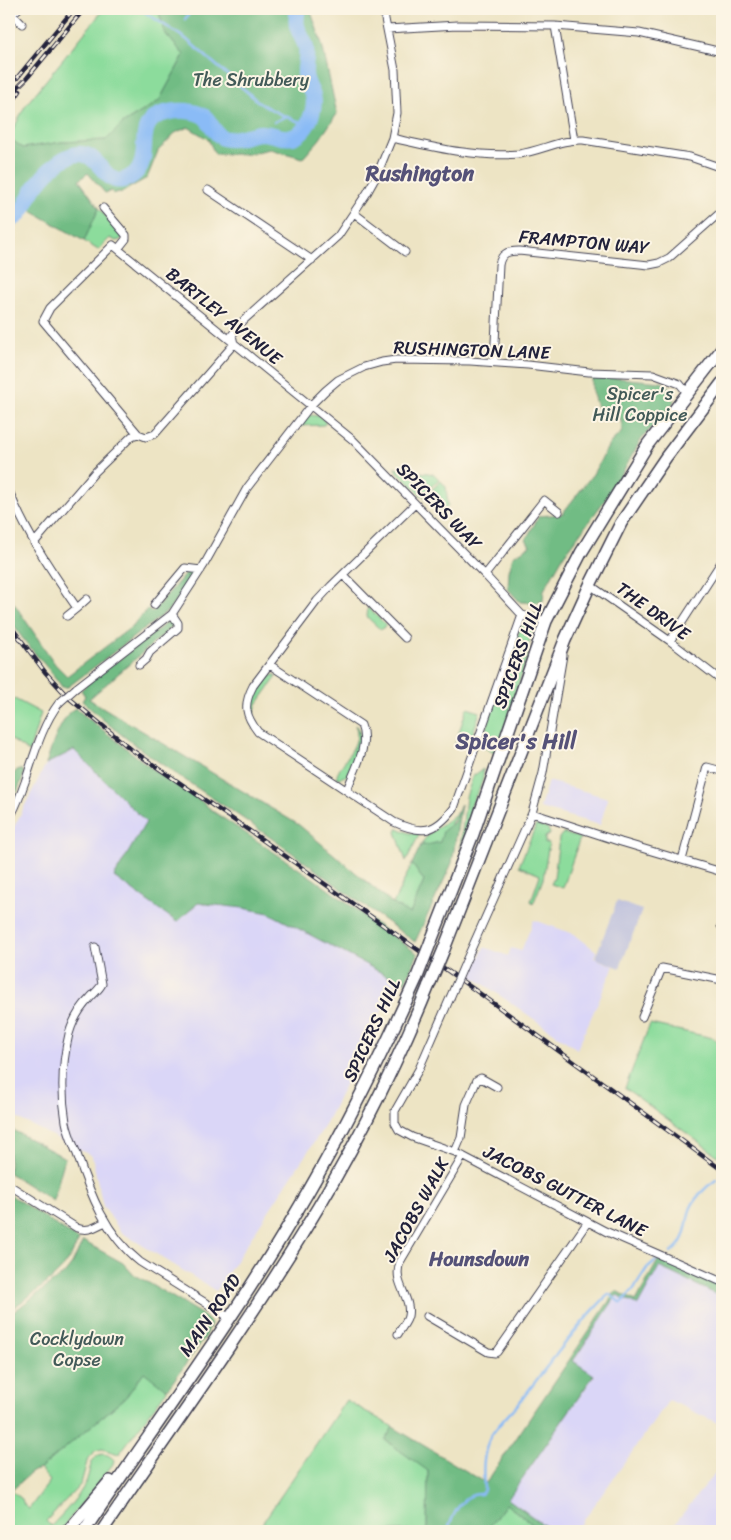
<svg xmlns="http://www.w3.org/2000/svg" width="731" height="1540" font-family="Sriracha,sans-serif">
<rect width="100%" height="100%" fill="#fcf5e5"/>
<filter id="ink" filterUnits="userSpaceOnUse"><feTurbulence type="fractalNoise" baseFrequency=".02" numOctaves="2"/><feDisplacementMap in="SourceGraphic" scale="10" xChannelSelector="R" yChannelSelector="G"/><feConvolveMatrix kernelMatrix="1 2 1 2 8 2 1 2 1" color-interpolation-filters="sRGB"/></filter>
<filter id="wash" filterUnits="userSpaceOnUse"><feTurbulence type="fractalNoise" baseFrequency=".0096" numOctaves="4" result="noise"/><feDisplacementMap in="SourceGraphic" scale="20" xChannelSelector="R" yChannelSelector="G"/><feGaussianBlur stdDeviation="1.12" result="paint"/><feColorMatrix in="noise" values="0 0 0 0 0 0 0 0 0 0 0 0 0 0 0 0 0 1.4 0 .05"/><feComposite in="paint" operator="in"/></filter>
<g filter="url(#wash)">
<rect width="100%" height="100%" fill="#ede4c4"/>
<path fill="#dad6f7" d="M 74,750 L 146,822 L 114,877 L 177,922 L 198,903 L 243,908 L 269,913 L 397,981 L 324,1127 L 216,1291 L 121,1232 L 103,1206 L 92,1156 L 9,1114 L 9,837 L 46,764 Z
M 548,781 L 608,798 L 600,825 L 540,808 Z
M 534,920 L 574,934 L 596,951 L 594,958 L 614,966 L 577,1049 L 472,976 L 484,947 L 508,956 L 511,948 L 521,951 Z
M 658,1267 L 722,1297 L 722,1425 L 669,1400 L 576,1531 L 552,1531 L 508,1499 L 594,1376 L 573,1362 L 617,1295 L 638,1304 Z
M 722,1464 L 722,1531 L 669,1531 Z"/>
<path fill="#c0c2dd" d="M 617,901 L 642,910 L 620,968 L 595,958 Z"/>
<path fill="#8cdc9c" stroke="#577f6c" d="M 104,9 L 158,9 L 165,33 L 184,55 L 159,101 L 122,124 L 107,140 L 62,142 L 23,148 L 9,138 L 25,106 Z
M 99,208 L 123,237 L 120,240 L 116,241 L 110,238 L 98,250 L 84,241 Z
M 309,415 L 319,416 L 326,422 L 324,425 L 298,426 L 306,417 Z
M 394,468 L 434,474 L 439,479 L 422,496 Z
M 441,481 L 446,487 L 448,506 L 440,512 L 424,497 Z
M 368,607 L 386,625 L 381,630 L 367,617 Z
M 524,624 L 530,624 L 533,630 L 528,646 L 527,658 L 496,753 C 489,752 487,747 480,747 L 520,628 Z
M 272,675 L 276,675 L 276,678 L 257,704 L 253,716 L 252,703 C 259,697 261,683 272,675 Z
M 9,696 L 41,713 L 29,752 L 9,738 Z
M 467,708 L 480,712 L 468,748 L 455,744 Z
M 355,725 C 366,733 358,766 347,775 C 344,777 340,778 336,778 C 341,760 364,744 355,725 Z
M 483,769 C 485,783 476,793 471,806 C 467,819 467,834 460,848 L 466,797 L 473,776 Z
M 458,811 C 453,823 444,829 440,842 L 427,845 L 421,845 C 429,829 447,824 458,811 Z
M 536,825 L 548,829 L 550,834 L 545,837 L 545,843 L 549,843 L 543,879 L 533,904 L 531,901 L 540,875 L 519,866 Z
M 398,828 L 409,833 L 420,833 L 406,861 L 396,832 Z
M 563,833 L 580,838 L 563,888 L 551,884 L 554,878 L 559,838 Z
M 412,864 L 424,881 L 410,914 L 393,904 Z
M 650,1024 L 713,1038 L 722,1044 L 722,1159 L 625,1088 Z
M 144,1371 L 167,1390 L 119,1454 L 102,1449 L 95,1451 L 88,1458 L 81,1484 L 46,1521 L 51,1526 C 62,1515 80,1496 86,1482 C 90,1473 89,1462 97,1456 C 103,1452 110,1455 114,1460 L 113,1464 L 60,1531 L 9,1531 L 9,1489 L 22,1499 L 24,1505 L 29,1509 L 50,1481 L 40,1469 L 126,1397 Z
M 346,1400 L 393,1427 L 385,1440 L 428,1470 L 427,1529 L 424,1531 L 257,1531 Z
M 506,1504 L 541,1531 L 486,1531 Z"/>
<path fill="#71bc84" stroke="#4a6f60" d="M 158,9 L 310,9 L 322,44 L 337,114 L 319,140 L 303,158 L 270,149 L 247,154 L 215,154 L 208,139 L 188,127 L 175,133 L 158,151 L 147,178 L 120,193 L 119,192 L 113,194 L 112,191 L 105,193 L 88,173 L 79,180 L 99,208 L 84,241 L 30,210 L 9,231 L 9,138 L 23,148 L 62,142 L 106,140 L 122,124 L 159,101 L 184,55 L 165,33 Z
M 596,376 L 661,382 L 672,388 L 674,402 L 641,440 L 611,492 L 564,555 L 544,590 L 543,601 L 536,603 L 520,602 L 508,589 L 509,571 L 513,556 L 530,546 L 526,539 L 539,516 L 562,514 L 593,474 L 610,443 L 621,433 L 622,429 L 621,420 L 616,412 L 597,407 L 592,391 L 592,380 Z
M 187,572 L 193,572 L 195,575 L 169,610 L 68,687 L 62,687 C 47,664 19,640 9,616 C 7,610 9,602 9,596 L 55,664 L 67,676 L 134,625 L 147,609 L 152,612 Z
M 169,621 L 173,624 L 170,629 L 89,699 L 299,825 L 393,904 L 410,914 L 424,881 L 412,864 L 421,845 L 427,845 L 440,842 L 443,831 L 454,822 L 461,804 L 452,863 L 415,942 C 360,904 307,862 251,824 C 194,785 133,749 82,701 L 85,696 L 81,690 L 87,684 Z
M 75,708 L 160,775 L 194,795 L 214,812 L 314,879 L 418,954 L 405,982 L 397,981 L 269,913 L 243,908 L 198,903 L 177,922 L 114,877 L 146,822 L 74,750 L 46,764 C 51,747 61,718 75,708 Z
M 18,769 L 23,770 L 24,775 L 9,811 L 9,779 Z
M 9,1128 L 65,1158 L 53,1201 L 9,1173 Z
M 9,1194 L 79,1240 C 75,1247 72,1255 68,1261 C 55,1280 29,1296 10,1310 L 12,1313 L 65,1273 L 72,1264 L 83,1241 L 123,1263 L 132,1273 L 201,1314 L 211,1323 L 206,1336 L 167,1390 L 144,1372 L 126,1397 L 40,1469 L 33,1471 L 11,1491 L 9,1489 Z
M 659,1259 L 722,1286 L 722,1297 L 659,1267 L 638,1305 L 617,1295 L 573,1361 L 594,1375 L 508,1499 L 552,1531 L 541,1531 L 506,1504 L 486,1531 L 424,1531 L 427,1529 L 428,1471 L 385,1440 L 393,1427 L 486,1483 L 616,1291 L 636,1301 Z"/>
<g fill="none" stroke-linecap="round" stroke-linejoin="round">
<path stroke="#8abbf6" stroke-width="2.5" d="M 140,9 L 186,39 L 261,104 L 280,114 L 307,125
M 185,19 L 193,9
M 274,122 L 284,117
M 671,1252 C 685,1244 686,1227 689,1213 C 693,1199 705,1187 716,1180
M 447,1531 C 453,1516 461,1493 481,1494 L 484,1490 C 483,1472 482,1455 490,1438 C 493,1430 512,1411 519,1403 C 548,1366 575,1327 609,1294 L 621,1303 L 633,1290 L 647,1268 L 656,1260"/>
<path stroke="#8abbf6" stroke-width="16" d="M 9,221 C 23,216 26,200 34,189 C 44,175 57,160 73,155 C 103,146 103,197 133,175 C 158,156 124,116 177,111 C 185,110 200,112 206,118 C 212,124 213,133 223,138 C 233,142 249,134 260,133 C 271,132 282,140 293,137 C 298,135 302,132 305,128 C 311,120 316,105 313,96 C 310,88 306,83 305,74 C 304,64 309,54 305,44 C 298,29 294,26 298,9"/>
</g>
</g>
<g filter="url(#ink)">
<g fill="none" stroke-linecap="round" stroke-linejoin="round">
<defs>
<path id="street" d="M 9,14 L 12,14 L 22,24
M 12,14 L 18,9
M 555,26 L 574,140
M 387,29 L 458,25 L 555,26 L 639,33 L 722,52
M 392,138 C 433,147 476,158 519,154 C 541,151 561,139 583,140 L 690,157 L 722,168
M 208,190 L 312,260
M 103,208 L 126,235 L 126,239 L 118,249
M 354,213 L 405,252
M 234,344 L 155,434 L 146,437 L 138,434 L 43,321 L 50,308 L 113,245 L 353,440 L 485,575 L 522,615 L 546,621
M 234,344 L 232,335 L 244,320 L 338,236 L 367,193 L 377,175 L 392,138 L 397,113 L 395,70 L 383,9
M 494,362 L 499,265 C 501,253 508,251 519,251 L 649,265 L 659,263 L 669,258 L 722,211
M 9,491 C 27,535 50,569 77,608 L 67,616
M 415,504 L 331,586 L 317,601 L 253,686 C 243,705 245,715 258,732 L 394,822 C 422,835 435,833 454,808 L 522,615
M 34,543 L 95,472 L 132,436 L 138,434
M 343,575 L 405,638
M 485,575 L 544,500 L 559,512
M 590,585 L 670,641 L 722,681
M 154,605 L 185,568 L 201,570
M 77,608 L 87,599
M 670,641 L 722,561
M 139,665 L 146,659 L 150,652 L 178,628 L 178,623 L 172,614
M 270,665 L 361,725 C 370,746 354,770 347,790
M 76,688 L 172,614 L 204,565 L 247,488 L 311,405 L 325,391 L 338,380 L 364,367 L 382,362 L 396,360 L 470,361 L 528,365 L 589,372 L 653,374 L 680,384 L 688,394
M 532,813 L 621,842 L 722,872
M 9,818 C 17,807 20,795 25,782 C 34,756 42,725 59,703
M 682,860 L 707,767 L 722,771
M 722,922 L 721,926 L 722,926
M 95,947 L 102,984 C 99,990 94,993 90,998 C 80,1008 73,1020 69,1034 C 62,1063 61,1093 66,1122 C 68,1133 73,1144 77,1154 C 90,1194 106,1235 140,1262 L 230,1318
M 465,963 L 532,813 L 543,773 L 563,655
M 450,998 L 419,1069 L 395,1111 L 395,1123 L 399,1130 L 412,1137 L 455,1152 L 605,1231 L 722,1282
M 642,1017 L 662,968 L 722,980
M 455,1152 L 461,1138 L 466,1105 L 477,1080 L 481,1078 L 497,1087
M 9,1185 L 77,1228 C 89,1232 95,1227 105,1222
M 427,1316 L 488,1352 L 495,1353 L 497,1352 L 587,1223
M 398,1334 C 401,1328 407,1322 408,1316 C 412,1296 392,1284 400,1262 L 463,1156"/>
<path id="primary" d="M 431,941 L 473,834 L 546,621 L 581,553 L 648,444 L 722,349
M 444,949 L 565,640 L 590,585 L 621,523 L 666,457 L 722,383
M 68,1531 L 110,1481
M 84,1531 C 154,1426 230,1325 294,1216 C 340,1139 380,1059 417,977
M 102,1531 C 169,1433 240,1335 302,1234 C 351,1155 394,1071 429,985"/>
</defs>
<use href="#street" stroke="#403f50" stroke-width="9"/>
<use href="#primary" stroke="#403f50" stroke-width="14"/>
<use href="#street" stroke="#fff" stroke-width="7"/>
<use href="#primary" stroke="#fff" stroke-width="11"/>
<defs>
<path id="rail" d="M 17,78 L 74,9
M 9,96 L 27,78 L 84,9
M 9,107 L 20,91
M 9,624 L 45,672 L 69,698 L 132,750 L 257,836 L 489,1000 L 722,1170"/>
</defs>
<use href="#rail" stroke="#22223b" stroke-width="4.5"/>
<use href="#rail" stroke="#fcf5e5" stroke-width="2.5" stroke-dasharray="8" stroke-linecap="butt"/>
<defs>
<path id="street-bridge" d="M 59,703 L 76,688
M 450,998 L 465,963"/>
<path id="primary-bridge" d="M 417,977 L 431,941
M 429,985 L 444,949"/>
</defs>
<use href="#street-bridge" stroke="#403f50" stroke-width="9" stroke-linecap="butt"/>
<use href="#primary-bridge" stroke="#403f50" stroke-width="14" stroke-linecap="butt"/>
<use href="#street-bridge" stroke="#fff" stroke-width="7"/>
<use href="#primary-bridge" stroke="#fff" stroke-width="11"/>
</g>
</g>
<g text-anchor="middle" stroke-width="4" stroke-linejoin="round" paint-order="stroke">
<g font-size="18" fill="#425a58" stroke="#fcf5e5">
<text x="251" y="86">The Shrubbery</text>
<text x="640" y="400">Spicer's<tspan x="640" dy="21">Hill Coppice</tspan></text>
<text x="77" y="1345">Cocklydown<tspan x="77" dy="21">Copse</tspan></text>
</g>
<g font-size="18" fill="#22223b" stroke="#fcf5e5">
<text transform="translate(584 242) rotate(5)" y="6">FRAMPTON WAY</text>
<text transform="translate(224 316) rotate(39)" y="6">BARTLEY AVENUE</text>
<text transform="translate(472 350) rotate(2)" y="6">RUSHINGTON LANE</text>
<text transform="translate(439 506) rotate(46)" y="6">SPICERS WAY</text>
<text transform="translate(653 611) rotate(36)" y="6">THE DRIVE</text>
<text transform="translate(518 655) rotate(-70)" y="6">SPICERS HILL</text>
<text transform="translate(372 1030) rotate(-65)" y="6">SPICERS HILL</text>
<text transform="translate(565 1191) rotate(27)" y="6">JACOBS GUTTER LANE</text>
<text transform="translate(416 1210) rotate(-61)" y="6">JACOBS WALK</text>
<text transform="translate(210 1315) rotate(-56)" y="6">MAIN ROAD</text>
</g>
<g font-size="20" font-weight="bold" fill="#555278" stroke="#fcf5e5">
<text x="479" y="1266">Hounsdown</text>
</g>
<g font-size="22" font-weight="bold" fill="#555278" stroke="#fcf5e5">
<text x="420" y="181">Rushington</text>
<text x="516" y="749">Spicer's Hill</text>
</g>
</g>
<rect width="731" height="1540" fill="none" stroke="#fcf5e5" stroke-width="30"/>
</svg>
